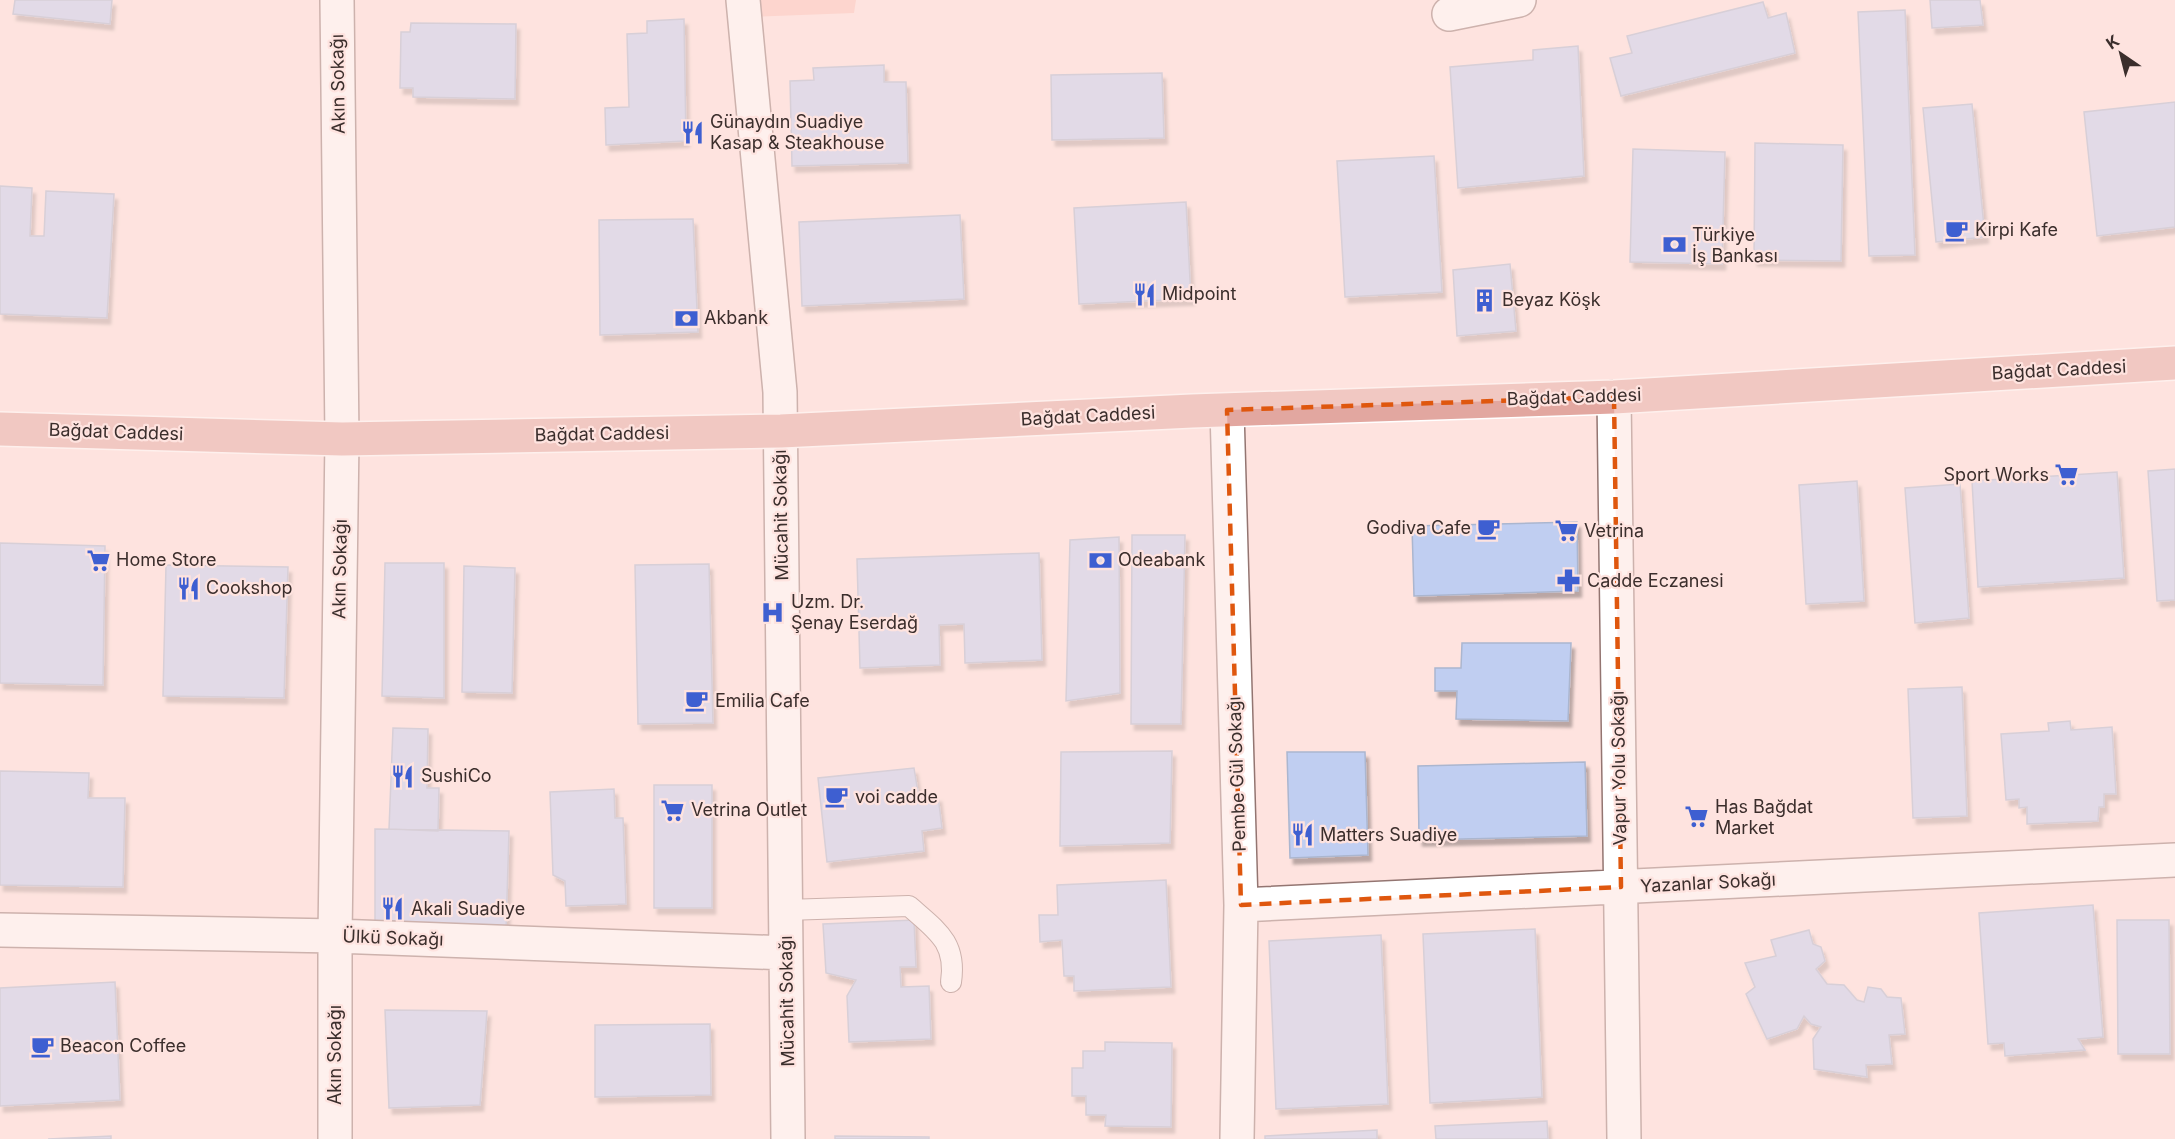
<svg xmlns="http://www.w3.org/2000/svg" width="2175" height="1139" font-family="Inter,sans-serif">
<defs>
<filter id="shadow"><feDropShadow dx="3.5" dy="6" stdDeviation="1.5" flood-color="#0004"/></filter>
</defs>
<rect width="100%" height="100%" fill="#fee3df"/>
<path fill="#fcc4bb" d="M 752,0 L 856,0 L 854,13 L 752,17 Z"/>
<path fill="#c0cef1" stroke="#abb6cf" stroke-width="1.5" filter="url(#shadow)" d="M 15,0 L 112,0 L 110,24 L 13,14 Z
M 1930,0 L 1980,0 L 1983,25 L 1932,28 Z
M 1763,2 L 1768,18 L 1786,13 L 1795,53 L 1621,96 L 1610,58 L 1632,53 L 1627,36 Z
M 1905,10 L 1915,255 L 1869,256 L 1858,12 Z
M 684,19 L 686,141 L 606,145 L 605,108 L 629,107 L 627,34 L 647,33 L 647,21 Z
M 411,23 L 516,24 L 515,99 L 413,97 L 413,88 L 400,88 L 401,32 L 410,32 Z
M 1578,46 L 1584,176 L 1458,188 L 1450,67 L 1533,60 L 1533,50 Z
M 884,65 L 884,82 L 906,82 L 908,163 L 792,166 L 790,81 L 814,80 L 813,68 Z
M 1162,73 L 1164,138 L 1052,140 L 1051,75 Z
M 2175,102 L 2175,227 L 2097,236 L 2084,112 Z
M 1972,104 L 1985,237 L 1936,242 L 1923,108 Z
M 1755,143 L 1843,145 L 1841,261 L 1754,260 Z
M 1633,149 L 1725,152 L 1722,264 L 1630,262 Z
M 1434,156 L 1442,292 L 1345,297 L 1337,161 Z
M 0,186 L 32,188 L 30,236 L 44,236 L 46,191 L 114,194 L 107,318 L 0,314 Z
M 1186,202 L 1191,299 L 1079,304 L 1074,208 Z
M 960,215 L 964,299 L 802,306 L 799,222 Z
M 693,219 L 698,332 L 600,335 L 599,220 Z
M 1510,264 L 1516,331 L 1457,336 L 1453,270 Z
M 2175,469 L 2175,600 L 2157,601 L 2148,471 Z
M 2117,472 L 2124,578 L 1978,587 L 1972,481 Z
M 1857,481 L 1864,601 L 1806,604 L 1799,485 Z
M 1960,484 L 1969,618 L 1915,623 L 1905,488 Z
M 1577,522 L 1578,591 L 1414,596 L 1412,526 Z
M 1132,535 L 1185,535 L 1181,724 L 1131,724 Z
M 1119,537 L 1120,693 L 1066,701 L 1070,540 Z
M 0,543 L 105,546 L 103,685 L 0,683 Z
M 1039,553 L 1042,660 L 965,663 L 964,624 L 939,625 L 940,665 L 860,668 L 857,559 Z
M 385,563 L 444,563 L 444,698 L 382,696 Z
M 709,564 L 713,723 L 638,724 L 635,565 Z
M 166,565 L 288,567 L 284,698 L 163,696 Z
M 464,566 L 515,568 L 512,693 L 462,692 Z
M 1462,643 L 1571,643 L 1568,721 L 1456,719 L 1457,691 L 1435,691 L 1435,668 L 1461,668 Z
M 1962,687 L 1967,816 L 1913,818 L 1908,689 Z
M 2070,721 L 2071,730 L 2112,727 L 2116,794 L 2104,794 L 2104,807 L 2099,807 L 2098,821 L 2027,824 L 2027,807 L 2019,808 L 2019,799 L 2006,800 L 2001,734 L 2049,731 L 2048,723 Z
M 393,728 L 428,729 L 427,788 L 439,788 L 438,831 L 389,829 Z
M 1172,751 L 1170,843 L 1060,846 L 1061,752 Z
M 1287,752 L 1365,752 L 1368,855 L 1290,858 Z
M 1585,762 L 1587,836 L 1419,840 L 1418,766 Z
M 914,768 L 919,799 L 938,796 L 942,828 L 922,831 L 924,851 L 827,862 L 818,778 Z
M 0,771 L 89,773 L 88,798 L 125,798 L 123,887 L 0,885 Z
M 654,785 L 712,785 L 712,908 L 654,908 Z
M 614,789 L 615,818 L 623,818 L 626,904 L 566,906 L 565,881 L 553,875 L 550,792 Z
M 375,829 L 509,831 L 506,931 L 375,929 Z
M 1166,880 L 1171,987 L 1074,991 L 1074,976 L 1064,976 L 1062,940 L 1040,942 L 1039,915 L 1058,915 L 1057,885 Z
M 2093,905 L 2103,1037 L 2078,1039 L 2085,1050 L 2005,1056 L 2004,1043 L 1988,1044 L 1979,913 Z
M 914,920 L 916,967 L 900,967 L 901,987 L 929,986 L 931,1039 L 849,1042 L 847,996 L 856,980 L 826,973 L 823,924 Z
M 2117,920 L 2169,920 L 2170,1054 L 2118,1054 Z
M 1535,929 L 1542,1097 L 1430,1103 L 1423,934 Z
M 1809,930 L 1813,944 L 1821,947 L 1825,961 L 1816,969 L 1827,984 L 1844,985 L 1857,1000 L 1864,1002 L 1868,987 L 1881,989 L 1887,997 L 1901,998 L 1905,1034 L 1889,1035 L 1892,1064 L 1866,1065 L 1867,1077 L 1814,1069 L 1813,1039 L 1821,1027 L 1811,1024 L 1804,1016 L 1797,1029 L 1767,1039 L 1746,994 L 1755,987 L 1745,963 L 1776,956 L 1771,940 Z
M 1381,935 L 1388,1104 L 1276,1109 L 1269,941 Z
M 115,982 L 120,1100 L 0,1106 L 0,988 Z
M 385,1010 L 487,1011 L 480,1105 L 389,1108 Z
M 710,1024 L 711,1095 L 595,1097 L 595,1025 Z
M 1105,1042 L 1172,1043 L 1171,1127 L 1105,1126 L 1106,1115 L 1086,1115 L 1086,1096 L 1072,1096 L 1072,1068 L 1083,1068 L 1083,1051 L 1105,1051 Z
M 1547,1121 L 1548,1139 L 1436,1139 L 1435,1126 Z
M 1377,1130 L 1377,1139 L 1265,1139 L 1265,1136 Z
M 111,1136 L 111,1139 L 48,1139 Z
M 835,1136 L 929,1137 L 929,1139 L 835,1139 Z"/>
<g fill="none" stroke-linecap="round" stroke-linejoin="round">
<defs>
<path id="service" d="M 786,910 L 909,906 C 936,930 957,942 951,982"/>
<path id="minor" d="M 743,0 L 780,392 L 788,1139
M 1449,14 L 1519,0
M 1614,397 L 1624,1139
M 1227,410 L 1241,905 L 1237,1139
M 1241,905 L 2175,860
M 0,930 L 335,936 L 786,953
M 335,1139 L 335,936 L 342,439 L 337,0"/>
<path id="primary" d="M 0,429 L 342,439 L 781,431 L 1192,411 L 1614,397 L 2175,363"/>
</defs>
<use href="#service" stroke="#937571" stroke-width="22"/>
<use href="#minor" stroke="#937571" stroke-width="36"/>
<use href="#primary" stroke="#fff" stroke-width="36"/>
<use href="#service" stroke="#fff" stroke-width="20"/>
<use href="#minor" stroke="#fff" stroke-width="33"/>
<use href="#primary" stroke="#e2a7a0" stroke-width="33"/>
</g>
<path d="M0 0H2175V1139H0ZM 1614,397 L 1621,887 L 1241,905 L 1227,410 Z" fill="#fee3df" fill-opacity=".55" fill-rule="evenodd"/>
<path fill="none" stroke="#df570e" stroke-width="4.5" stroke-dasharray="12 8" stroke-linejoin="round" d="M 1614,397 L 1621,887 L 1241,905 L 1227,410 Z"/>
<defs>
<symbol id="restaurant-bare" viewBox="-9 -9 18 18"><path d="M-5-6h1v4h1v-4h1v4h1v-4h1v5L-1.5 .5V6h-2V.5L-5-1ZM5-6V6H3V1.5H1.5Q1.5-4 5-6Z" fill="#3e5fd1" stroke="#fee3df" stroke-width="2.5" paint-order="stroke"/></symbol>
<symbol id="cafe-bare" viewBox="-9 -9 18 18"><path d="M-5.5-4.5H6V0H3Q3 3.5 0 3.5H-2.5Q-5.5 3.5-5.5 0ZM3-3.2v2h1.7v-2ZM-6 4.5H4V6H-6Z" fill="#3e5fd1" stroke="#fee3df" stroke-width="2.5" paint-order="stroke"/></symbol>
<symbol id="bank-bare" viewBox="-9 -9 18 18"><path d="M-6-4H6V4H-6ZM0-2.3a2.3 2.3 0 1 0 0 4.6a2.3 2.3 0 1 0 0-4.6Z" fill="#3e5fd1" stroke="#fee3df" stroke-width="2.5" paint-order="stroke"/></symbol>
<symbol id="building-bare" viewBox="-9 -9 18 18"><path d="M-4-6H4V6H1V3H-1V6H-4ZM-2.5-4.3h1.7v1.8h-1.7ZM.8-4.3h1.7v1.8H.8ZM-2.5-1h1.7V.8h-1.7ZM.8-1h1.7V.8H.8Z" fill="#3e5fd1" stroke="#fee3df" stroke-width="2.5" paint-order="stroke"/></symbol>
<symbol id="supermarket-bare" viewBox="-9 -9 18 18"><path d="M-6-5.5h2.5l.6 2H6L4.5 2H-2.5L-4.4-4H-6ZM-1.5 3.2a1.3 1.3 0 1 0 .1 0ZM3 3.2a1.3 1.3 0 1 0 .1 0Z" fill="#3e5fd1" stroke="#fee3df" stroke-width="2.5" paint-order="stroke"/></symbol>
<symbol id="pharmacy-bare" viewBox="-9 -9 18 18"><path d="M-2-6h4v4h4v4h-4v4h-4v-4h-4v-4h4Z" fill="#3e5fd1" stroke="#fee3df" stroke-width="2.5" paint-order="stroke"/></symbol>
<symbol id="hospital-bare" viewBox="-9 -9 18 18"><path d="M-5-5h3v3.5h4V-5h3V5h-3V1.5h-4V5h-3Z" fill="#3e5fd1" stroke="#fee3df" stroke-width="2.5" paint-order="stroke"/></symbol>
</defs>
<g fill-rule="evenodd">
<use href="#restaurant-bare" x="676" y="116" width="33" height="33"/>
<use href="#cafe-bare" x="1940" y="214" width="33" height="33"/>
<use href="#bank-bare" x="1658" y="228" width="33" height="33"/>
<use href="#restaurant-bare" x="1128" y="278" width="33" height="33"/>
<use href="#building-bare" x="1468" y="284" width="33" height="33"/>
<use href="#bank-bare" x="670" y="302" width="33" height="33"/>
<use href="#supermarket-bare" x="2050" y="458" width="33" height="33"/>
<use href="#cafe-bare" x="1472" y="512" width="33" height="33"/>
<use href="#supermarket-bare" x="1550" y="514" width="33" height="33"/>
<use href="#supermarket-bare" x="82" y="544" width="33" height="33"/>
<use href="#bank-bare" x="1084" y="544" width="33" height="33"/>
<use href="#pharmacy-bare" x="1552" y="564" width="33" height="33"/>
<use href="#restaurant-bare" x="172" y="572" width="33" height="33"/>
<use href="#hospital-bare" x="756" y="596" width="33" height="33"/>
<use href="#cafe-bare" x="680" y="684" width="33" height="33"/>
<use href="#restaurant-bare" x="386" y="760" width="33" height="33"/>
<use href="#cafe-bare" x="820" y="780" width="33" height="33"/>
<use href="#supermarket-bare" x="656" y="794" width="33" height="33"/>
<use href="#supermarket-bare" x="1680" y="800" width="33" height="33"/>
<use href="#restaurant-bare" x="1286" y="818" width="33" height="33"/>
<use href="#restaurant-bare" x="376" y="892" width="33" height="33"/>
<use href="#cafe-bare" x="26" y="1030" width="33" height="33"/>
</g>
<g text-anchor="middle" stroke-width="4.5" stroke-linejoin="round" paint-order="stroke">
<g font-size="18" fill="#3b2e2c" stroke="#fee3df">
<text transform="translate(338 84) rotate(-91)" y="6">Akın Sokağı</text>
<text transform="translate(2059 370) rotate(-3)" y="6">Bağdat Caddesi</text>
<text transform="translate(1574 397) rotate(-2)" y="6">Bağdat Caddesi</text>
<text transform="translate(1088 416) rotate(-3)" y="6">Bağdat Caddesi</text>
<text transform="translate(116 432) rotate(2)" y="6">Bağdat Caddesi</text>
<text transform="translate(602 434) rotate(-1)" y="6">Bağdat Caddesi</text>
<text transform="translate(781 515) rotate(-91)" y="6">Mücahit Sokağı</text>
<text transform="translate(340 569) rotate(-89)" y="6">Akın Sokağı</text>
<text transform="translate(1619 768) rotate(-91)" y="6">Vapur Yolu Sokağı</text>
<text transform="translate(1237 774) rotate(-92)" y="6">Pembe Gül Sokağı</text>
<text transform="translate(1708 883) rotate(-3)" y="6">Yazanlar Sokağı</text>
<text transform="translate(393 938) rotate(2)" y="6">Ülkü Sokağı</text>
<text transform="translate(787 1001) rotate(-91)" y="6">Mücahit Sokağı</text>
<text transform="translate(335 1055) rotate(-90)" y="6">Akın Sokağı</text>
</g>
<g font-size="18" fill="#3b2e2c" stroke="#fee3df" text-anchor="start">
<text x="710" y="128">Günaydın Suadiye<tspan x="710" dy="21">Kasap &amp; Steakhouse</tspan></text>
<text x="1975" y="236">Kirpi Kafe</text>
<text x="1692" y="241">Türkiye<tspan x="1692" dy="21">İş Bankası</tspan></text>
<text x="1162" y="300">Midpoint</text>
<text x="1502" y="306">Beyaz Köşk</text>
<text x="704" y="324">Akbank</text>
<text x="2049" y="481" text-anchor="end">Sport Works</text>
<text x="1471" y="534" text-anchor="end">Godiva Cafe</text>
<text x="1584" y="537">Vetrina</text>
<text x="116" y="566">Home Store</text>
<text x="1118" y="566">Odeabank</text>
<text x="1587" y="587">Cadde Eczanesi</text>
<text x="206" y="594">Cookshop</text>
<text x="791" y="608">Uzm. Dr.<tspan x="791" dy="21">Şenay Eserdağ</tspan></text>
<text x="715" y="707">Emilia Cafe</text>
<text x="421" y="782">SushiCo</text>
<text x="855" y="803">voi cadde</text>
<text x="1715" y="813">Has Bağdat<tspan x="1715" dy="21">Market</tspan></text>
<text x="691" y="816">Vetrina Outlet</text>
<text x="1320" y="841">Matters Suadiye</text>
<text x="411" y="915">Akali Suadiye</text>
<text x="60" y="1052">Beacon Coffee</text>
</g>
</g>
<g transform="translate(2121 54) rotate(325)" stroke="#fee3df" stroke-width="4.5" paint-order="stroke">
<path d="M0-4.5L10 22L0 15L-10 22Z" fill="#3b2e2c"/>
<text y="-9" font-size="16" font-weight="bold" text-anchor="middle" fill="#3b2e2c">K</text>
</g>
</svg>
